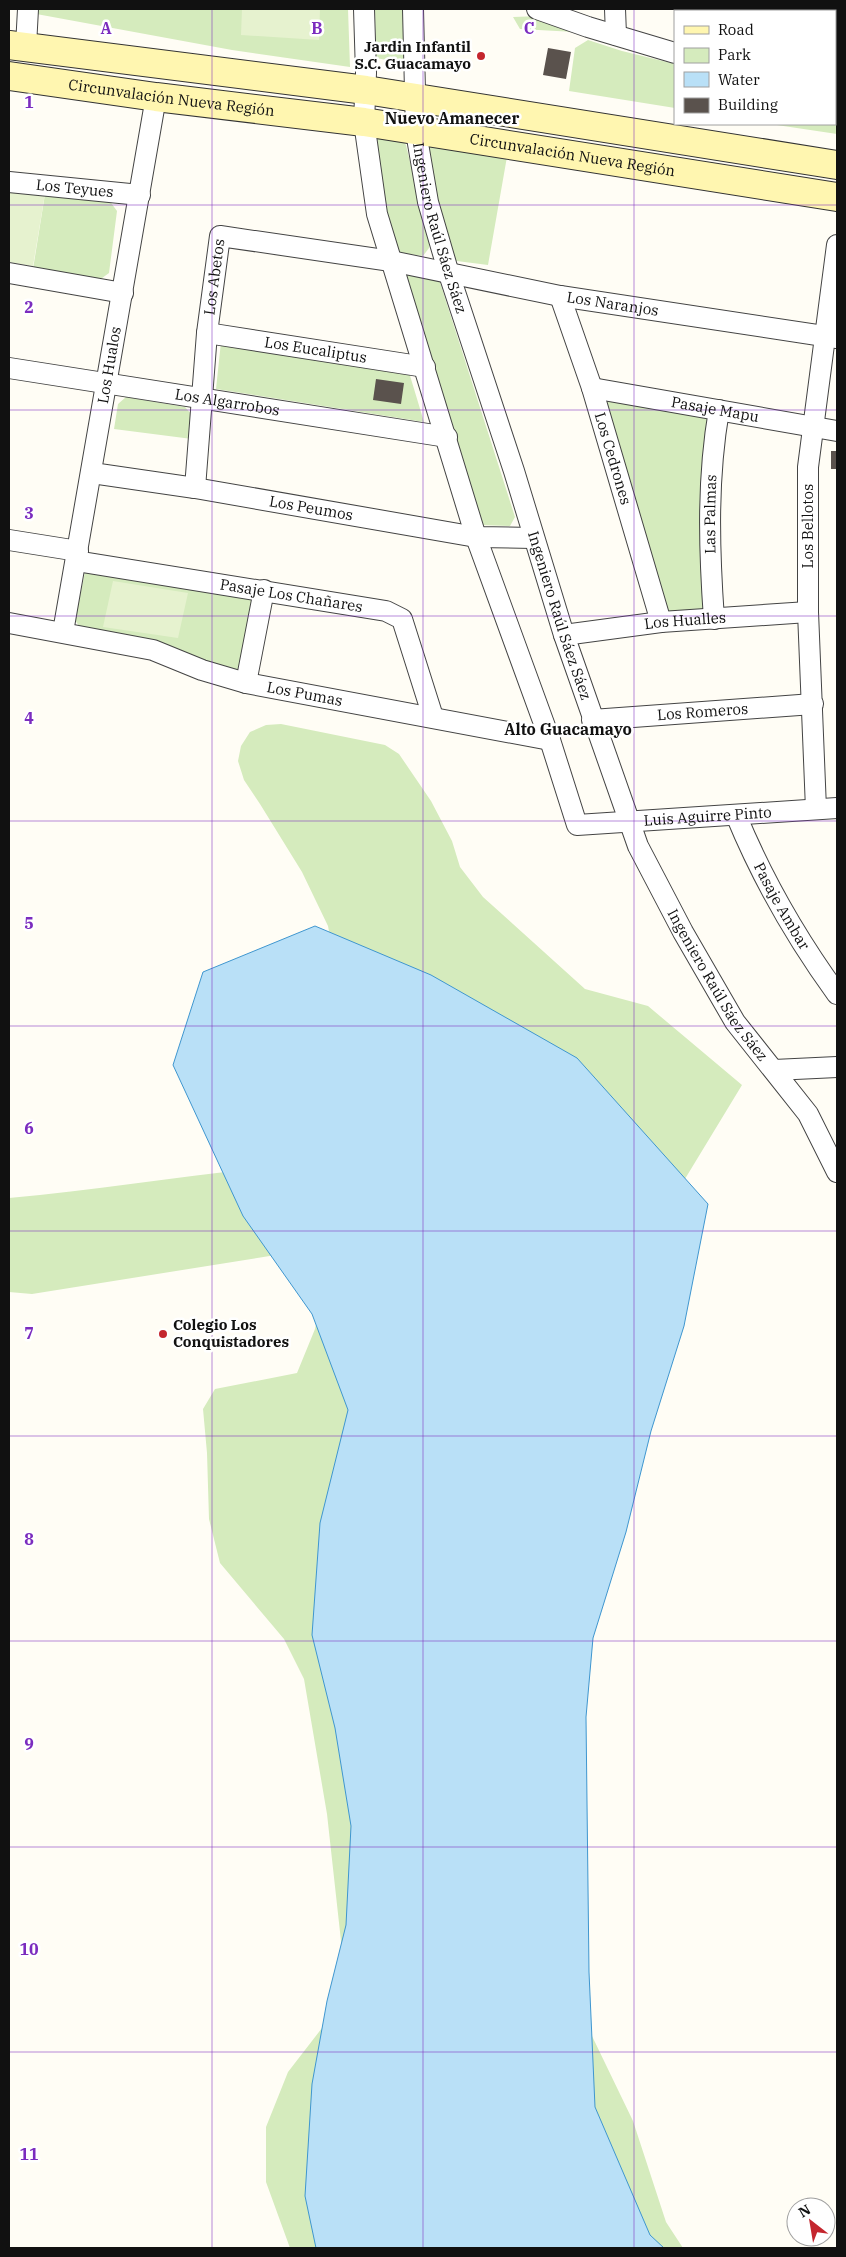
<svg xmlns="http://www.w3.org/2000/svg" width="846" height="2257" font-family="'IBM Plex Serif',serif">
<rect width="100%" height="100%" fill="#fffdf5"/>
<path fill="#d5ebbd" d="M 33,9 L 348,9 L 350,67 L 232,50 L 31,13 Z
M 375,9 L 405,9 L 408,64 L 376,58 Z
M 541,16 L 575,32 L 520,29 L 513,17 Z
M 588,40 L 622,51 L 675,64 L 675,108 L 569,91 L 575,48 Z
M 835,68 L 837,68 L 837,134 L 770,124 L 835,124 Z
M 381,134 L 398,135 L 406,145 L 429,242 L 429,248 L 423,256 L 396,252 L 379,187 L 373,140 Z
M 422,138 L 508,151 L 488,265 L 449,260 Z
M 45,194 L 109,200 L 117,211 L 109,273 L 98,281 L 33,269 Z
M 405,269 L 438,276 L 515,517 L 510,526 L 480,525 L 404,276 Z
M 221,342 L 408,369 L 424,422 L 216,389 Z
M 126,397 L 185,407 L 193,416 L 192,439 L 114,429 L 118,404 Z
M 612,397 L 708,415 L 705,611 L 665,615 L 600,405 Z
M 85,572 L 253,594 L 242,669 L 237,672 L 81,629 L 75,620 Z
M 281,724 L 385,745 L 399,754 L 431,801 L 452,841 L 460,867 L 483,897 L 585,989 L 648,1006 L 742,1085 L 674,1197 L 503,1648 L 549,1893 L 592,2036 L 633,2121 L 666,2222 L 683,2248 L 290,2248 L 266,2182 L 266,2127 L 288,2072 L 322,2028 L 342,1950 L 327,1814 L 304,1679 L 284,1639 L 220,1563 L 209,1519 L 207,1453 L 203,1409 L 215,1389 L 297,1373 L 315,1329 L 321,1301 L 320,1248 L 32,1294 L 9,1292 L 9,1198 C 96,1190 183,1176 270,1167 L 336,968 L 328,926 L 302,872 L 260,804 L 244,780 L 238,761 L 241,746 L 250,732 L 266,725 Z"/>
<path fill="#e6f2cf" d="M 242,9 L 320,9 L 319,40 L 241,35 Z
M 9,189 L 45,194 L 33,266 L 9,262 Z
M 113,581 L 188,593 L 178,638 L 103,627 Z"/>
<path fill="#b9e0f7" stroke="#3f96cf" d="M 315,926 L 431,975 L 577,1058 L 708,1204 L 684,1326 L 651,1431 L 626,1532 L 593,1638 L 586,1717 L 589,1972 L 595,2107 L 650,2235 L 664,2248 L 316,2248 L 305,2196 L 312,2084 L 327,2001 L 346,1925 L 351,1826 L 335,1728 L 312,1635 L 320,1523 L 348,1410 L 312,1314 L 243,1216 L 173,1065 L 203,972 Z"/>
<path fill="#5a524d" d="M 548,48 L 571,52 L 566,79 L 543,75 Z
M 376,379 L 404,383 L 401,404 L 373,400 Z
M 831,451 L 837,451 L 837,469 L 831,469 Z"/>
<g fill="none" stroke-linecap="round" stroke-linejoin="round">
<defs>
<g id="street">
<path id="s1" d="M 364,9 L 366,73 L 364,122 L 377,214 L 476,537 L 550,740 L 577,825 L 837,808"/>
<path id="s2" d="M 413,9 L 416,132 L 428,202 L 449,274 L 514,471 L 564,635 L 638,846 L 683,932 L 735,1022 L 808,1114 L 837,1172"/>
<path d="M 537,9 L 588,27 L 675,53"/>
<path d="M 615,9 L 616,35"/>
<path d="M 824,11 L 824,9"/>
<path d="M 26,46 L 28,9"/>
<path d="M 835,57 L 837,56"/>
<path id="s3" d="M 9,182 L 140,195"/>
<path d="M 9,273 L 123,293"/>
<path id="s4" d="M 560,296 L 592,388 L 661,622"/>
<path id="s5" d="M 207,333 L 425,367"/>
<path id="s6" d="M 9,368 L 447,437"/>
<path id="s7" d="M 592,388 L 837,431"/>
<path id="s8" d="M 92,473 L 195,488 L 476,537 L 533,538"/>
<path id="s9" d="M 195,488 L 207,333 L 220,236 L 391,261 L 560,296 L 837,338"/>
<path d="M 9,540 L 78,551"/>
<path id="s10" d="M 76,561 L 386,611 L 402,619 L 433,717"/>
<path id="s11" d="M 714,619 C 709,549 707,479 719,410"/>
<path id="s12" d="M 9,623 L 153,650 L 202,670 L 246,683 L 550,740"/>
<path id="s13" d="M 63,632 L 156,97"/>
<path id="s14" d="M 564,635 L 661,622 L 808,612"/>
<path d="M 246,683 L 264,590"/>
<path id="s15" d="M 592,720 L 813,704"/>
<path d="M 816,809 L 808,612 L 808,467 L 837,245"/>
<path id="s16" d="M 736,815 C 762,878 797,939 837,994"/>
<path d="M 774,1070 L 837,1067"/>
</g>
<g id="secondary">
<path d="M 9,45 L 366,90 L 837,165"/>
<path id="s17" d="M 9,76 L 156,97 L 364,122 L 837,197"/>
</g>
</defs>
<use href="#street" stroke="#444" stroke-width="22"/>
<use href="#secondary" stroke="#333" stroke-width="30"/>
<use href="#street" stroke="#fff" stroke-width="20"/>
<use href="#secondary" stroke="#fff6b0" stroke-width="28"/>
</g>
<path fill="none" stroke="#7b2cbf" stroke-width="1" stroke-opacity="0.55" d="M 212,9 L 212,2248M 423,9 L 423,2248M 634,9 L 634,2248M 9,205 L 837,205M 9,410 L 837,410M 9,616 L 837,616M 9,821 L 837,821M 9,1026 L 837,1026M 9,1231 L 837,1231M 9,1436 L 837,1436M 9,1641 L 837,1641M 9,1847 L 837,1847M 9,2052 L 837,2052"/>
<g fill="#c4262e" stroke="#fff" stroke-width="2">
<circle cx="481" cy="56" r="5"/>
<circle cx="163" cy="1334" r="5"/>
</g>
<g text-anchor="middle" stroke-width="5" stroke-linejoin="round" paint-order="stroke">
<g font-size="15" font-weight="bold" fill="#111" stroke="#fff" text-anchor="end">
<text x="471" y="52">Jardin Infantil<tspan x="471" dy="17">S.C. Guacamayo</tspan></text>
<text x="173" y="1330" text-anchor="start">Colegio Los<tspan x="173" dy="17">Conquistadores</tspan></text>
</g>
<g font-size="15" fill="#111" stroke="#fff">
<text dy="5" stroke="none"><textPath href="#s17" startOffset="164">Circunvalación Nueva Región</textPath></text>
<text dy="5" stroke="none"><textPath href="#s17" startOffset="569">Circunvalación Nueva Región</textPath></text>
<text dy="5" stroke="none"><textPath href="#s3" startOffset="66">Los Teyues</textPath></text>
<text dy="5" stroke="none"><textPath href="#s2" startOffset="222">Ingeniero Raúl Sáez Sáez</textPath></text>
<text dy="5" stroke="none"><textPath href="#s9" startOffset="212">Los Abetos</textPath></text>
<text dy="5" stroke="none"><textPath href="#s9" startOffset="652">Los Naranjos</textPath></text>
<text dy="5" stroke="none"><textPath href="#s5" startOffset="110">Los Eucaliptus</textPath></text>
<text dy="5" stroke="none"><textPath href="#s13" startOffset="271">Los Hualos</textPath></text>
<text dy="5" stroke="none"><textPath href="#s6" startOffset="221">Los Algarrobos</textPath></text>
<text dy="5" stroke="none"><textPath href="#s7" startOffset="125">Pasaje Mapu</textPath></text>
<text dy="5" stroke="none"><textPath href="#s4" startOffset="171">Los Cedrones</textPath></text>
<text dy="5" stroke="none"><textPath href="#s8" startOffset="222">Los Peumos</textPath></text>
<text dy="5" stroke="none"><textPath href="#s11" startOffset="105">Las Palmas</textPath></text>
<text transform="translate(808 526) rotate(-90)" y="5">Los Bellotos</text>
<text dy="5" stroke="none"><textPath href="#s10" startOffset="218">Pasaje Los Chañares</textPath></text>
<text dy="5" stroke="none"><textPath href="#s2" startOffset="628">Ingeniero Raúl Sáez Sáez</textPath></text>
<text dy="5" stroke="none"><textPath href="#s14" startOffset="122">Los Hualles</textPath></text>
<text dy="5" stroke="none"><textPath href="#s12" startOffset="305">Los Pumas</textPath></text>
<text dy="5" stroke="none"><textPath href="#s15" startOffset="111">Los Romeros</textPath></text>
<text dy="5" stroke="none"><textPath href="#s1" startOffset="980">Luis Aguirre Pinto</textPath></text>
<text dy="5" stroke="none"><textPath href="#s16" startOffset="102">Pasaje Ambar</textPath></text>
<text dy="5" stroke="none"><textPath href="#s2" startOffset="1032">Ingeniero Raúl Sáez Sáez</textPath></text>
</g>
<g font-size="16" font-weight="bold" fill="#111" stroke="#fff">
<text x="452" y="124">Nuevo Amanecer</text>
<text x="568" y="735">Alto Guacamayo</text>
</g>
</g>
<g font-size="16" text-anchor="middle" font-weight="bold" fill="#7b2cbf" stroke="#fff" stroke-width="5" stroke-linejoin="round" paint-order="stroke">
<text x="106" y="34">A</text>
<text x="317" y="34">B</text>
<text x="529" y="34">C</text>
<text x="29" y="108">1</text>
<text x="29" y="313">2</text>
<text x="29" y="519">3</text>
<text x="29" y="724">4</text>
<text x="29" y="929">5</text>
<text x="29" y="1134">6</text>
<text x="29" y="1339">7</text>
<text x="29" y="1545">8</text>
<text x="29" y="1750">9</text>
<text x="29" y="1955">10</text>
<text x="29" y="2160">11</text>
</g>
<rect width="846" height="2257" fill="none" stroke="#111111" stroke-width="20"/>
<rect x="674" y="10" width="162" height="115" fill="#ffffff" stroke="#a0a0a0"/>
<rect x="684" y="26" width="25" height="8" fill="#fff6b0" stroke="#a0a0a0"/>
<text x="718" y="35" font-size="15" fill="#111111">Road</text>
<rect x="684" y="48" width="25" height="15" fill="#d5ebbd" stroke="#a0a0a0"/>
<text x="718" y="60" font-size="15" fill="#111111">Park</text>
<rect x="684" y="72" width="25" height="15" fill="#b9e0f7" stroke="#a0a0a0"/>
<text x="718" y="85" font-size="15" fill="#111111">Water</text>
<rect x="684" y="98" width="25" height="15" fill="#5a524d" stroke="#a0a0a0"/>
<text x="718" y="110" font-size="15" fill="#111111">Building</text>
<g transform="translate(811 2222) rotate(329)"><circle r="24" fill="#ffffff" stroke="#a0a0a0"/>
<path d="M0-4L9 19L0 12L-9 19Z" fill="#c4262e"/>
<text y="-8" font-size="14" font-weight="bold" text-anchor="middle" fill="#111111">N</text>
</g>
</svg>
